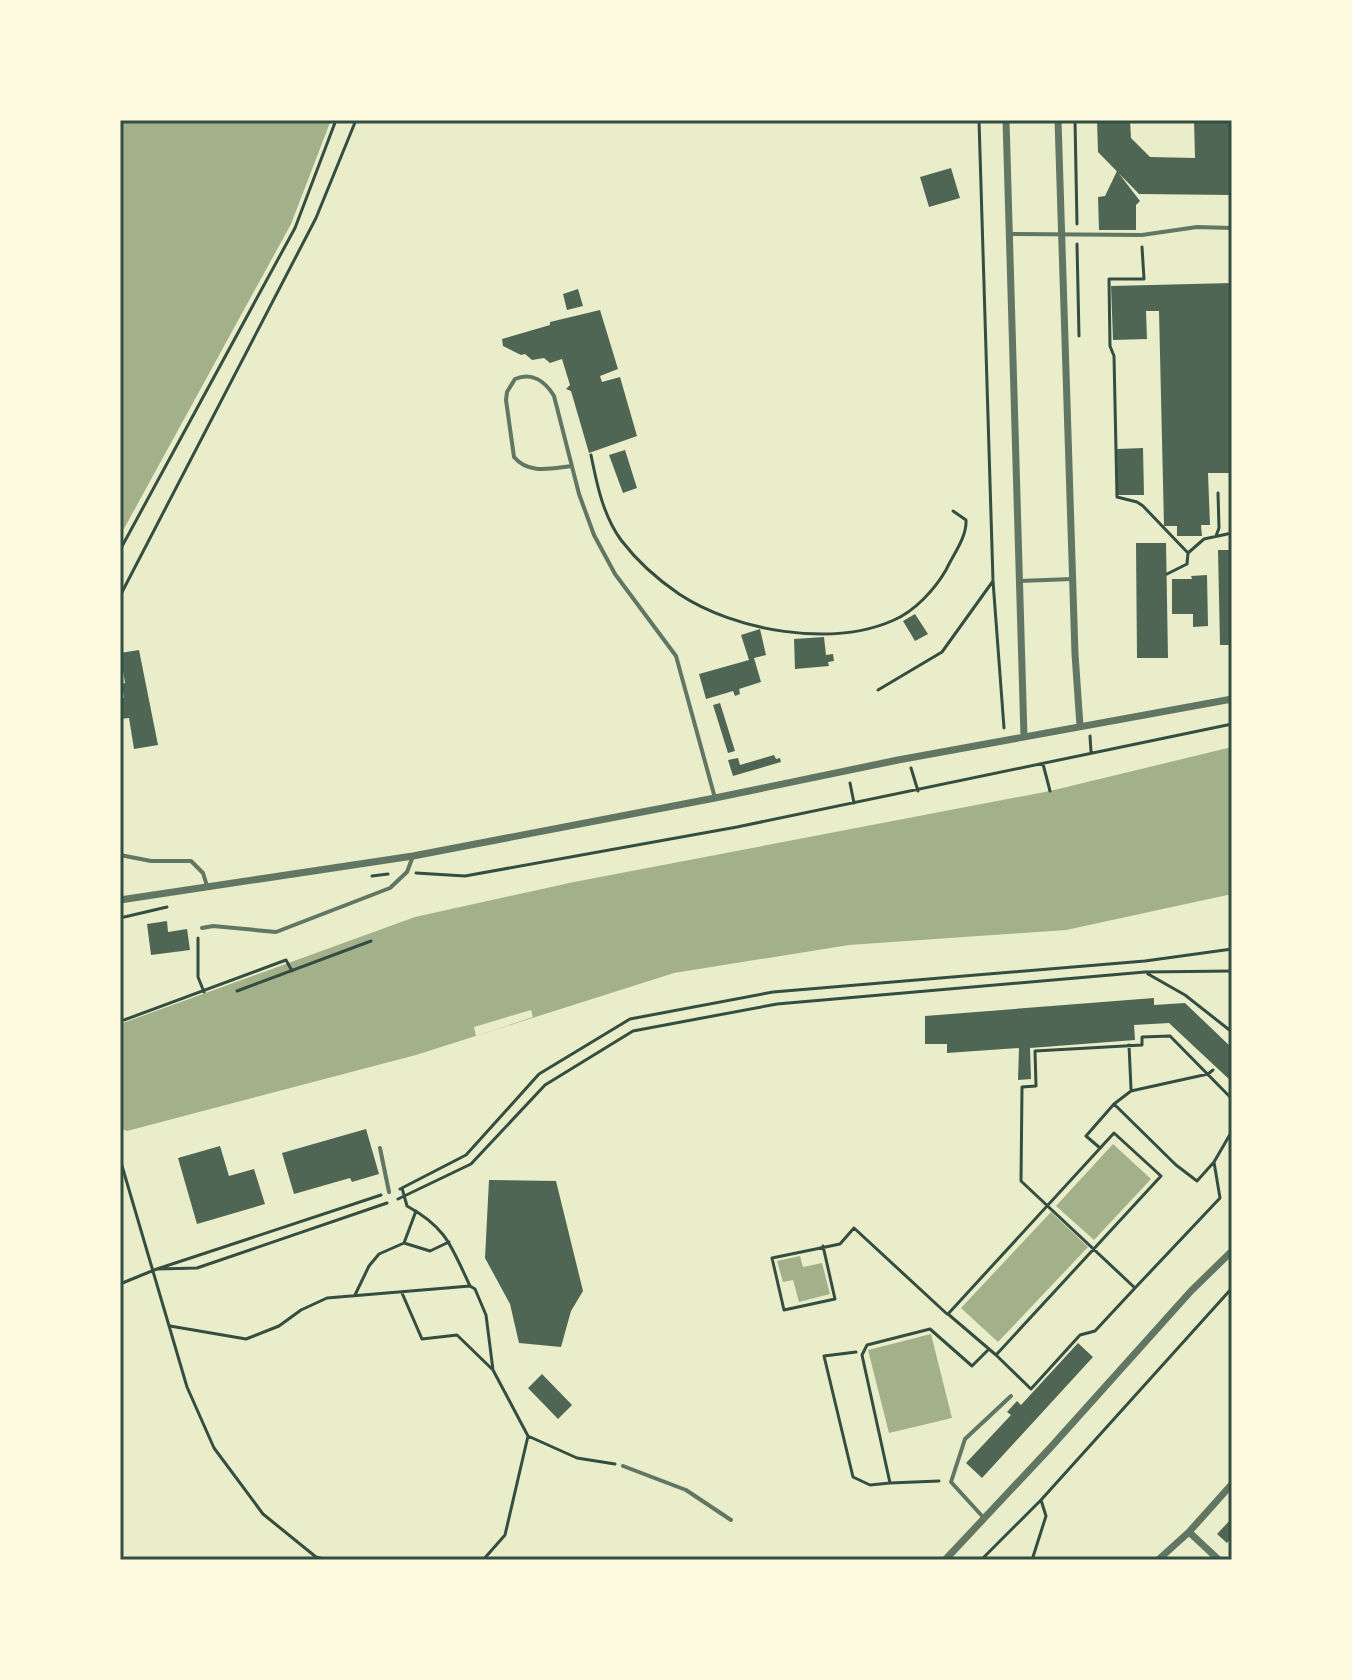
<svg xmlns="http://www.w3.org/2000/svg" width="1352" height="1680" font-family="'Titillium Web',sans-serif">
<rect width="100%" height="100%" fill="#e9edc9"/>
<path fill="#a3b18a" d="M 120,120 L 331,120 L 291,224 L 120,536 Z
M 1232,747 L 1232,894 L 1066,930 L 849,945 L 674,973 L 416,1055 L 127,1131 L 120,1128 L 120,1024 L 415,917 L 574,882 L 1050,791 Z
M 1113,1144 L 1151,1179 L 1094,1240 L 1056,1206 Z
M 1051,1212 L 1088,1247 L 998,1342 L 961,1308 Z
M 800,1256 L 803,1267 L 822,1263 L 830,1294 L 799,1302 L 793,1280 L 783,1282 L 777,1261 Z
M 931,1334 L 952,1418 L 889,1433 L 868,1350 Z"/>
<path fill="#e9edc9" d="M 531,1010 L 533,1017 L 476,1036 L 474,1027 Z"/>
<path fill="#4f6655" d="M 1097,120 L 1130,120 L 1131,138 L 1150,157 L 1195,158 L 1194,120 L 1232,120 L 1232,195 L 1139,194 L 1098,152 Z
M 951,168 L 960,198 L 929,207 L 920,177 Z
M 1117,171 L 1140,201 L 1136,205 L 1136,230 L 1099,230 L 1098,197 L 1105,196 Z
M 1232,283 L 1232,473 L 1208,473 L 1210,525 L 1201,525 L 1202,536 L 1177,536 L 1177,526 L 1164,526 L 1159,311 L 1146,311 L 1147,339 L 1113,340 L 1111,286 Z
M 578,289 L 583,306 L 567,310 L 563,294 Z
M 600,310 L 618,369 L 600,376 L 602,382 L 620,377 L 637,436 L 589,453 L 571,391 L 566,389 L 570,385 L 562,359 L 550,363 L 544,358 L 532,360 L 525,354 L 521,355 L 503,346 L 502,339 L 550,325 L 550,322 Z
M 1143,448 L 1144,495 L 1118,495 L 1117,449 Z
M 625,450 L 637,488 L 623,493 L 609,455 Z
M 1136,543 L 1166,543 L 1168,658 L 1137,658 Z
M 1218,550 L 1232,550 L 1232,645 L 1220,645 Z
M 1207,575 L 1208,626 L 1193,627 L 1193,614 L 1172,614 L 1172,579 L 1192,579 L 1191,576 Z
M 915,614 L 928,634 L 915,641 L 903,621 Z
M 760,629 L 766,655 L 754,658 L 761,682 L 739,689 L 740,694 L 735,696 L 733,691 L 706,699 L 699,674 L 749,660 L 741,635 Z
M 824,637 L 826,655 L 833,654 L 834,661 L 828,662 L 829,666 L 795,669 L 794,639 Z
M 139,650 L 158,745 L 134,749 L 129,718 L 120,719 L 120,699 L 124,698 L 122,684 L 125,683 L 120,653 Z
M 720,703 L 735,751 L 728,753 L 713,705 Z
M 774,755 L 776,759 L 780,758 L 781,762 L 733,776 L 728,760 L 738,758 L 740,765 Z
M 167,921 L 168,932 L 187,929 L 190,950 L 151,955 L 147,924 Z
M 1154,998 L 1154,1005 L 1185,1003 L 1232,1048 L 1232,1082 L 1169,1023 L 1134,1025 L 1135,1040 L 1030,1048 L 1031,1079 L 1018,1080 L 1019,1048 L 947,1053 L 947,1044 L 925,1044 L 925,1016 Z
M 366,1129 L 379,1174 L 352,1182 L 350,1178 L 294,1194 L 282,1153 Z
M 220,1146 L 229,1176 L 254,1169 L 265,1204 L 197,1224 L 178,1158 Z
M 489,1180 L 556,1181 L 583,1291 L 571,1311 L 561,1347 L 519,1343 L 510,1304 L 485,1258 Z
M 1078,1343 L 1093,1357 L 982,1478 L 966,1463 L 1011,1415 L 1007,1412 L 1017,1401 L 1021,1405 Z
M 542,1374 L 572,1405 L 558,1419 L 528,1388 Z
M 1232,1518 L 1232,1537 L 1227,1543 L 1217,1534 Z"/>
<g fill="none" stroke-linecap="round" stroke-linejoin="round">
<path stroke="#344e41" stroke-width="3" d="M 979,120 L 993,581 L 1004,728
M 1075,120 L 1077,224
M 1077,244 L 1079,336
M 1142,247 L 1144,279 L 1109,279 L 1110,346 L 1114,356 L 1117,497 L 1137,502 L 1143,506 L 1188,553
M 591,455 C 597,485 603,515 621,540 C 637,561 657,579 679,594 C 735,631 832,648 894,620 C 915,611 935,589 946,570 C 953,555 967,537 966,520 L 953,511
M 1216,536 L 1219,528 L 1218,493
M 120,550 L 295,228 L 336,120
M 1167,574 L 1187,564 L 1188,553 L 1204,539 L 1232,533
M 120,596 L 316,218 L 356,120
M 878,690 L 942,652 L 993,581
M 1090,736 L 1091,752
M 1043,764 L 1050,791
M 911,768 L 918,791
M 850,783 L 854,803
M 416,873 L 465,876 L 737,827 L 1232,724
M 372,876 L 388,874
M 120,918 L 167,907
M 198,938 L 198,977 L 204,992
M 1148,974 L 1185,995 L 1232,1032
M 237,991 L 371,941
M 124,1020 L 286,960 L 292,971
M 1129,1045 L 1131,1089
M 1232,1099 L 1170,1036 L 1142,1037 L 1142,1045 L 1035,1051 L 1036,1086 L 1022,1087 L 1021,1181 L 1135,1288 L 1220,1198 L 1214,1162 L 1232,1131
M 1114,1104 L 1176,1165 L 1197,1181 L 1214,1162
M 1114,1133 L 1161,1176 L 996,1355 L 948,1314 Z
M 1100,1148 L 1086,1136 L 1114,1104 L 1131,1091 L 1208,1074 L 1213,1070
M 120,1159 L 187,1387 L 214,1448 L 263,1514 L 316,1557 L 328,1560
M 402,1188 L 407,1206 C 447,1228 451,1246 470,1286 L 475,1289 L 486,1315 L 493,1370 L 528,1436 L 577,1458 L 615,1464
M 400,1189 L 466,1155 L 539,1074 L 630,1019 L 773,992 L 1145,961 L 1232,949
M 398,1199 L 471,1164 L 545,1085 L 633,1031 L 777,1004 L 1145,972 L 1232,971
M 404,1243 L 416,1211
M 823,1246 L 835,1299 L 784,1310 L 772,1258 L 840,1244 L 854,1228 L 947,1314
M 158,1269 L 197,1268 L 387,1203
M 120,1284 L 154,1270 L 381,1195
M 402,1293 L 422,1339 L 457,1335 L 493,1370
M 355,1295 L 369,1266 L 379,1254 L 404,1243 L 430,1251 L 449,1242
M 170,1326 L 246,1339 L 279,1326 L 301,1310 L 327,1298 L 470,1286
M 856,1352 L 824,1356 L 853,1477 L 870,1485 L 890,1483
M 996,1355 L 1031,1389 L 1080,1335 L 1095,1331 L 1135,1288
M 939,1481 L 890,1483 L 862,1355 L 867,1345 L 930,1329 L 972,1366 L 989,1349
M 483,1560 L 505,1535 L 528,1436
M 981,1560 L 1041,1500 L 1232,1288
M 1032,1560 L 1046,1516 L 1041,1500"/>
<path stroke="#617663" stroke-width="4" d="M 1010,234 L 1142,235 L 1197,227 L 1232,228
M 572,466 C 552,468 529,475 514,457 L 506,400 L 507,392 L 515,379 C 532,372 545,381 554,396 L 579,494 L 594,535 L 615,574 L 676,656 L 715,798
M 1019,581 L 1072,579
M 120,855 L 151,861 L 191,861 L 203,873 L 207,886
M 202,928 L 213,926 L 276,932 L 390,888 L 407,872 L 413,856
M 380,1148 L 389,1192
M 623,1466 L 686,1490 L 731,1520
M 983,1517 L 951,1482 L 965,1439 L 1011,1396"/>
<path stroke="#617663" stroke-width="7" d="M 1006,120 L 1024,737
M 1058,120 L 1075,654 L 1080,726
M 120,900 L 413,856 L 715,798 L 898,760 L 1232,699
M 1189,1532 L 1219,1560
M 945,1560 L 1051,1447 L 1191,1291 L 1232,1251
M 1158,1560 L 1189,1532 L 1232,1484"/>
</g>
<rect width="1352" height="1680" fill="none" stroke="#fefae0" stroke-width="244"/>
<rect x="122" y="122" width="1108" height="1436" fill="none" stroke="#344e41" stroke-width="3"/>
</svg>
